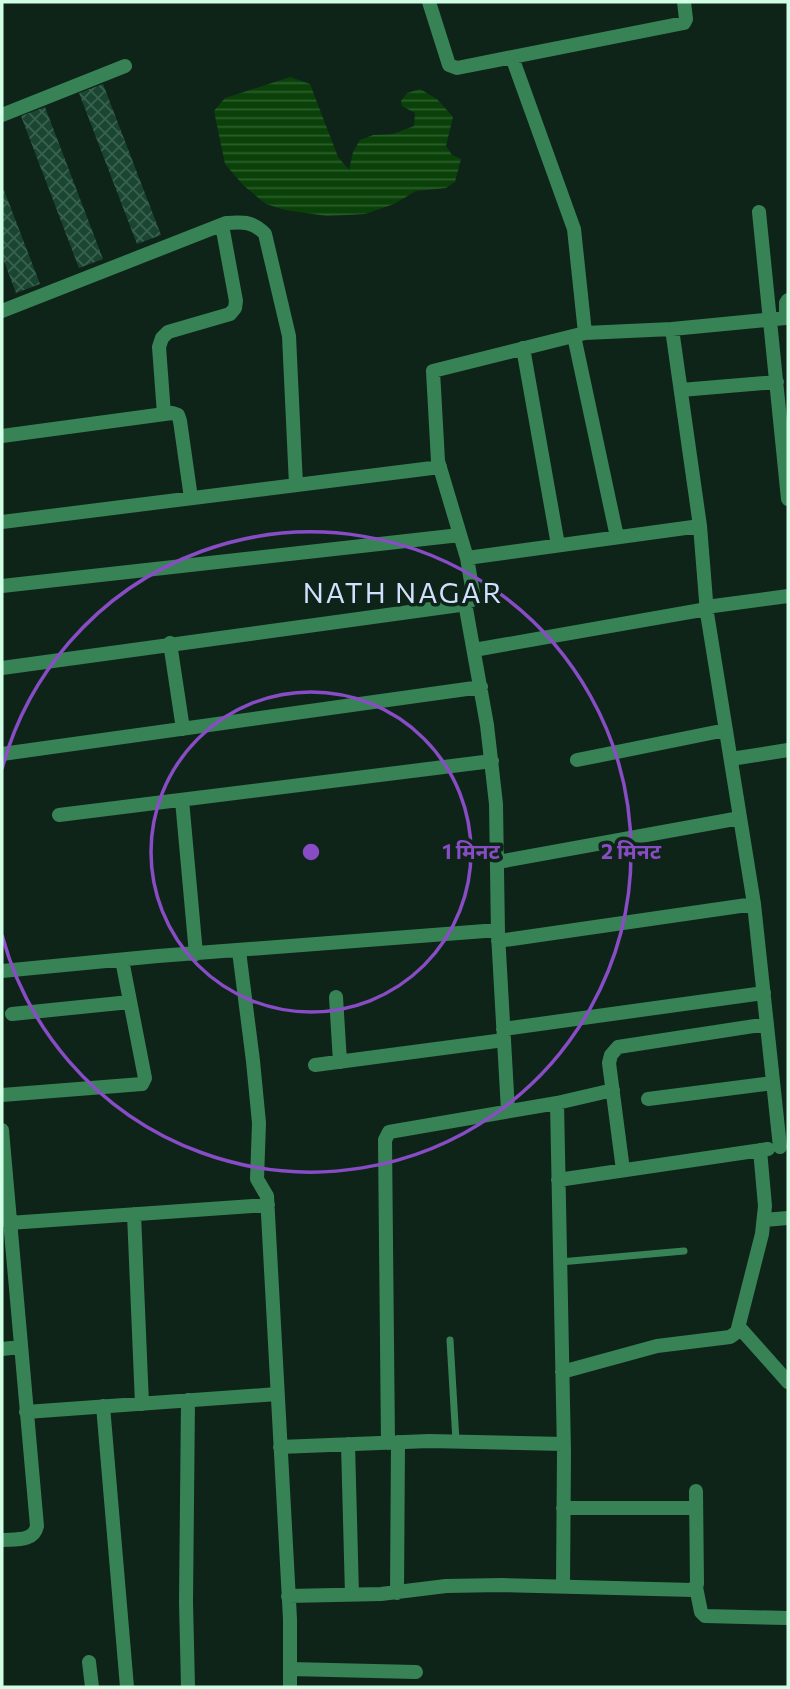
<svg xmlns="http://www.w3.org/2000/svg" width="790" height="1689" font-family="Commissioner,'Noto Sans Devanagari',sans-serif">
<defs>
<pattern id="water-rules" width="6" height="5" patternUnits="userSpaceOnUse" patternTransform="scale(1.75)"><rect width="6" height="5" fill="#0a4109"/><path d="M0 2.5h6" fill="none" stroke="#2d5e2d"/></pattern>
<pattern id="building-cross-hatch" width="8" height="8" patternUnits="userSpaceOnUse" patternTransform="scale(1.75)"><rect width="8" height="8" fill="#194531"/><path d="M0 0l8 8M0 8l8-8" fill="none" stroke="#39614f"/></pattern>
</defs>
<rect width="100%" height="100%" fill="#0e2419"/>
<path fill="url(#water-rules)" d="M 290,77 L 310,84 L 338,157 L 349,170 L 353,152 L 360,140 L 373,135 L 393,134 L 414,126 L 415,113 L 402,106 L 401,101 L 407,93 L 420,89 L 437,99 L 453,117 L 446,146 L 452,155 L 461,159 L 455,182 L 446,188 L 416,191 L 394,204 L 365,214 L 327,216 L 285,210 L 266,204 L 244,186 L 225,164 L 214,111 L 225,98 Z"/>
<path fill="url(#building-cross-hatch)" d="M 103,84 L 161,235 L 137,244 L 79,93 Z
M 45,107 L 103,259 L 79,268 L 21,116 Z
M 2,185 L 40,284 L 16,293 L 2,256 Z"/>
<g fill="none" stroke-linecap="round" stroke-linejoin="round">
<path stroke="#388355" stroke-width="7" d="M 560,1262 L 684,1251
M 450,1340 L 456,1441"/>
<path stroke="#388355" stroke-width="14" d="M 429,2 L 449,65 L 457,68 L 684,23 L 686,19 L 684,2
M 512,57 L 574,229 L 585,333 L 672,329 L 786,318 L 786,303 L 788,300
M 2,115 L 125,66
M 759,212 L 788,499
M 2,311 L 226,223 C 243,222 253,221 265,234 L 289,336 L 296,485
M 672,329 L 700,526 L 707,613 L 754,904 L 780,1147
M 574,336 L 617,537
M 523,348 L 558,545
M 681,390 L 777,382
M 164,414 L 159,347 L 162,338 L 168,332 L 230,314 L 235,308 L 236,301 L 222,225
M 2,436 L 172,413 L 178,415 L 180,421 L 191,498
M 2,522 L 440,467
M 467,558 L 700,526
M 2,586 L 460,535
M 465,603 L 487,725 L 496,804 L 498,934 L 508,1111
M 706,607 L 788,596
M 170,643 L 183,729
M 474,650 L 707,609
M 2,668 L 460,605 L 474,599 L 467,558 L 438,461 L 433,371 L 585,333
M 2,754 L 481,687
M 731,759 L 788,750
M 577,760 L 726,730
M 182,800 L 196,954
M 59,815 L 492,761
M 498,862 L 740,818
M 498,941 L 754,904
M 239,951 L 253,1061 L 259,1123 L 257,1179 L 267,1196 L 290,1619 L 290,1687
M 2,971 L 158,956 L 498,930
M 336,997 L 340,1062
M 12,1014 L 130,1002
M 503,1029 L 764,993
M 315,1065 L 504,1040
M 2,1095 L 142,1084 L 145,1078 L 122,960
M 648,1099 L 773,1083
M 557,1103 L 564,1452 L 563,1586
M 2,1130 L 37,1526 C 34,1542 15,1539 2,1540
M 623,1170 L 609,1063 L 611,1055 L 618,1047 L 767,1024
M 558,1180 L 768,1149
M 134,1214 L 142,1404
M 764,1220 L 788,1218
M 9,1223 L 268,1205
M 739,1327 L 788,1382
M 2,1349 L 20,1347
M 562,1372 L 657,1346 L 730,1337 L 737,1332 L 762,1234 L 765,1206 L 760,1150
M 188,1400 L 186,1602 L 188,1687
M 103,1406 L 127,1687
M 26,1412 L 277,1394
M 388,1443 L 385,1140 L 389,1132 L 557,1103 L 613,1090
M 348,1444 L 352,1595
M 280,1447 L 429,1441 L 564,1444
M 563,1508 L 696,1508
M 696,1587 L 701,1612 L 705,1616 L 788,1618
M 397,1593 L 398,1442
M 288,1596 L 381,1594 L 446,1586 L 502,1585 L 693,1590 L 697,1584 L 696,1491
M 89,1662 L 92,1687
M 290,1669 L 416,1672"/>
</g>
<g fill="none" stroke="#884cc5" stroke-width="3.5">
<circle cx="311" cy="852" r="160"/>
<path d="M2 769A320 320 0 1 1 2 935"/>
</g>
<g text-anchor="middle" stroke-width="7" stroke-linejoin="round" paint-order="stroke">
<g font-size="28" letter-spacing="2" fill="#d2dfff" stroke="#0e2419">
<text x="403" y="603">NATH NAGAR</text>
</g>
</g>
<circle cx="311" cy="852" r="10" fill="#884cc5" stroke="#0e2419" stroke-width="3.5"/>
<g font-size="21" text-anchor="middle" font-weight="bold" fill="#884cc5" stroke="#0e2419" stroke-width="7" stroke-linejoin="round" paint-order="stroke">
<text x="471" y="859">1 मिनट</text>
<text x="631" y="859">2 मिनट</text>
</g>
<rect width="790" height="1689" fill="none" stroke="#d0ffe6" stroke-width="7"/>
</svg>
